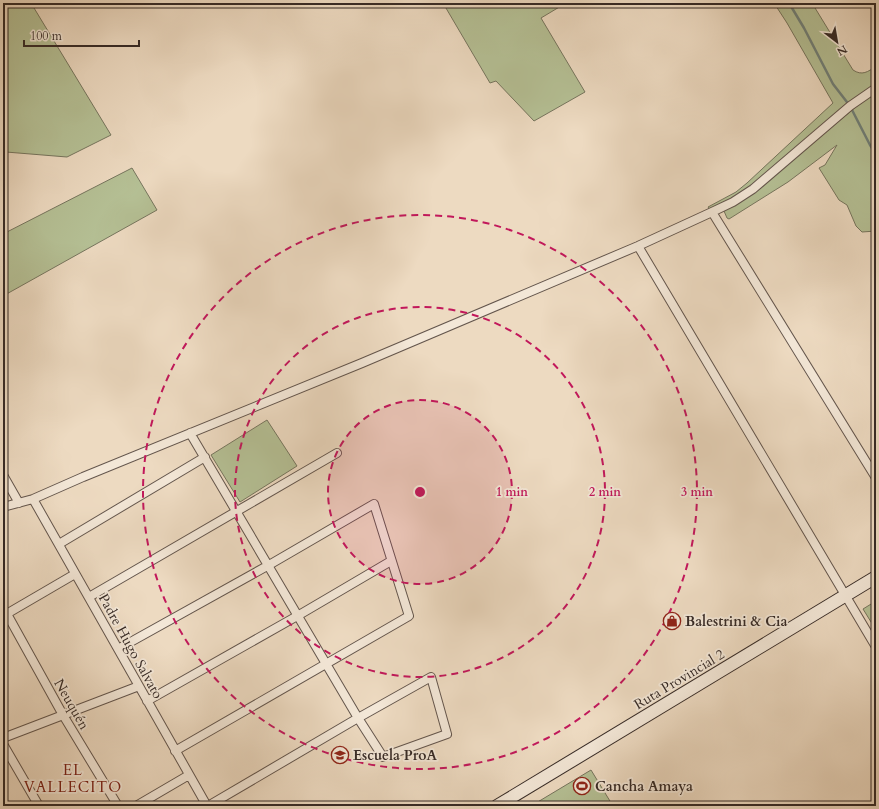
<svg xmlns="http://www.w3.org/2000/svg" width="879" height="809" font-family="Cardo,serif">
<rect width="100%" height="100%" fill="#eddac1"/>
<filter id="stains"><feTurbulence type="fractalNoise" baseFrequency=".005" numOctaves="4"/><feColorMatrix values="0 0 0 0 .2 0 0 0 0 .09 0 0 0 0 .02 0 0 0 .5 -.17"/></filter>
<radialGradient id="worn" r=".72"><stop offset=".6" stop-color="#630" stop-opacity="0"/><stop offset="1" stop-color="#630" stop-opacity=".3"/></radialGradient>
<path fill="#b5c095" stroke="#76755e" d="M 3,3 L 31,3 L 111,135 L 67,157 L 6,152 L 3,158 Z
M 443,3 L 566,3 L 541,18 L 585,92 L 534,121 L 496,81 L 490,83 Z
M 774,3 L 812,3 L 853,70 C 862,76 868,72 876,66 L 876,84 L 848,103 L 751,187 L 711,211 L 708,207 L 736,192 L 747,183 L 833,103 L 787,23 Z
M 876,92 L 876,231 L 862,232 L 856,226 L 847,205 L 839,200 L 819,168 L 825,165 L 837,145 L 788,182 L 729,219 L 727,218 L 724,211 C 780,179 823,129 876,92 Z
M 132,168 L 157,210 L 3,296 L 3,234 Z
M 267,420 L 297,466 L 240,502 L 211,455 Z
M 876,601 L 876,630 L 863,609 Z
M 591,770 L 613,806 L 538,806 L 536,803 Z"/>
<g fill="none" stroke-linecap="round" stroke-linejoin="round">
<path stroke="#71817a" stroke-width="2.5" d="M 789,3 L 804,28 L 833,84 L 850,106 L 870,145 L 876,154"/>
<defs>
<path id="minor" d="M 712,212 L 876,478
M 638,246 L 876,647
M 190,433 L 358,718 L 383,757 L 447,734 L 431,677 L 358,718 L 208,806
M 3,475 L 19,503
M 33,499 L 207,806
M 3,507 L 33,499 L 83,477 L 362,363 L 638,246 L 712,212 L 733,202 L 753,189 L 850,106 L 876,88
M 59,544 L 205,457
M 89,597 L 337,453
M 7,614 L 63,715 L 118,806
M 3,616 L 75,574
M 118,649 L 269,565 L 374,504 L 409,616 L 175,751
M 147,701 L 299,615 L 391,561
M 3,738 L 139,686
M 3,744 L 39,806
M 136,806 L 189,775"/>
<path id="secondary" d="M 497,806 L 876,577"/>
</defs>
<use href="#minor" stroke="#64564d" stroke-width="10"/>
<use href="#secondary" stroke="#362a26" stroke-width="14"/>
<use href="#minor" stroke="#f3e7d7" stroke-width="8"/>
<use href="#secondary" stroke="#f3e7d7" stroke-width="12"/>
</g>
<circle cx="420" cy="492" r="92" fill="#c2185b" fill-opacity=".12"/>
<g fill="none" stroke="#c2185b" stroke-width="2" stroke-dasharray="7 5">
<circle cx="420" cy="492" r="92"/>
<circle cx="420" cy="492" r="185"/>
<circle cx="420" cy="492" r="277"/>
</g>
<defs>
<symbol id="shop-ring" viewBox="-11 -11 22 22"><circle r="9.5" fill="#f3e7d7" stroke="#8f2418" stroke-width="1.5"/><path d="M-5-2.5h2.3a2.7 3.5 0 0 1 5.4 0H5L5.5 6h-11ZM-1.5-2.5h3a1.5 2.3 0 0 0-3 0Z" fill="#8f2418"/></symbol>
<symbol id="school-ring" viewBox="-11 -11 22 22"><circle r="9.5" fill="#f3e7d7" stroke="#8f2418" stroke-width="1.5"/><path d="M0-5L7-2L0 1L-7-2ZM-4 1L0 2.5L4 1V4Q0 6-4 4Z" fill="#8f2418"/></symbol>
<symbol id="stadium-ring" viewBox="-11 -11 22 22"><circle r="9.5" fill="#f3e7d7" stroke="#8f2418" stroke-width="1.5"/><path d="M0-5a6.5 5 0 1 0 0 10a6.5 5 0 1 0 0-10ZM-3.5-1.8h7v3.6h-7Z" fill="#8f2418"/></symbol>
</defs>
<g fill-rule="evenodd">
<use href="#shop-ring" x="662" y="611" width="20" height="20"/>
<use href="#school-ring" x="330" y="745" width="20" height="20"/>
<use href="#stadium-ring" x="572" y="776" width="20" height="20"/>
</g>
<g text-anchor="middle" stroke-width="3.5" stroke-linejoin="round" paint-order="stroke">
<g font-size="14" font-weight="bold" fill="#362a26" stroke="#f3e7d7" text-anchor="start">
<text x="685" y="626">Balestrini &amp; Cia</text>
<text x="353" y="760">Escuela ProA</text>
<text x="595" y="791">Cancha Amaya</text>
</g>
<g font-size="14" fill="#362a26" stroke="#f3e7d7">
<text transform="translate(131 646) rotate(61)" y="5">Padre Hugo Salvato</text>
<text transform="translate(679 679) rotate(-31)" y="5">Ruta Provincial 2</text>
<text transform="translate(72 704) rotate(60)" y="5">Neuquén</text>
</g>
<g font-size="15" letter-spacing="1" fill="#7a1f14" stroke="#f3e7d7">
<text x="73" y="775">EL<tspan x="73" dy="17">VALLECITO</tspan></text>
</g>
</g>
<circle cx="420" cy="492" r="6" fill="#c2185b" stroke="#f3e7d7" stroke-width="2"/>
<g font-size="12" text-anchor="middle" font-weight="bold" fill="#c2185b" stroke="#f3e7d7" stroke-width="3.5" stroke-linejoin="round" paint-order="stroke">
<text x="512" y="496">1 min</text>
<text x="605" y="496">2 min</text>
<text x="697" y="496">3 min</text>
</g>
<rect width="879" height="809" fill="none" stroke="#eddac1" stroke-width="16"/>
<rect x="4" y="4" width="871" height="801" fill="none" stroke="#362a26" stroke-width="2"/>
<rect x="8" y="8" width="863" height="793" fill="none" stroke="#362a26"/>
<g transform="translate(837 42) rotate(149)" stroke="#f3e7d7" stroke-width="3" paint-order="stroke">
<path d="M0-3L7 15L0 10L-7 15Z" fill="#362a26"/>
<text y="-6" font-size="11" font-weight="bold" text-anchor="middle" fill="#362a26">N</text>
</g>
<path d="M24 40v6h115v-6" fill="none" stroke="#362a26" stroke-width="2"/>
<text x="30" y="40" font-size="12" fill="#362a26" stroke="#f3e7d7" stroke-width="3" paint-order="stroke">100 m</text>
<rect width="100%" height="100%" filter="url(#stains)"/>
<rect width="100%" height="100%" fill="url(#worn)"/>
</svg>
